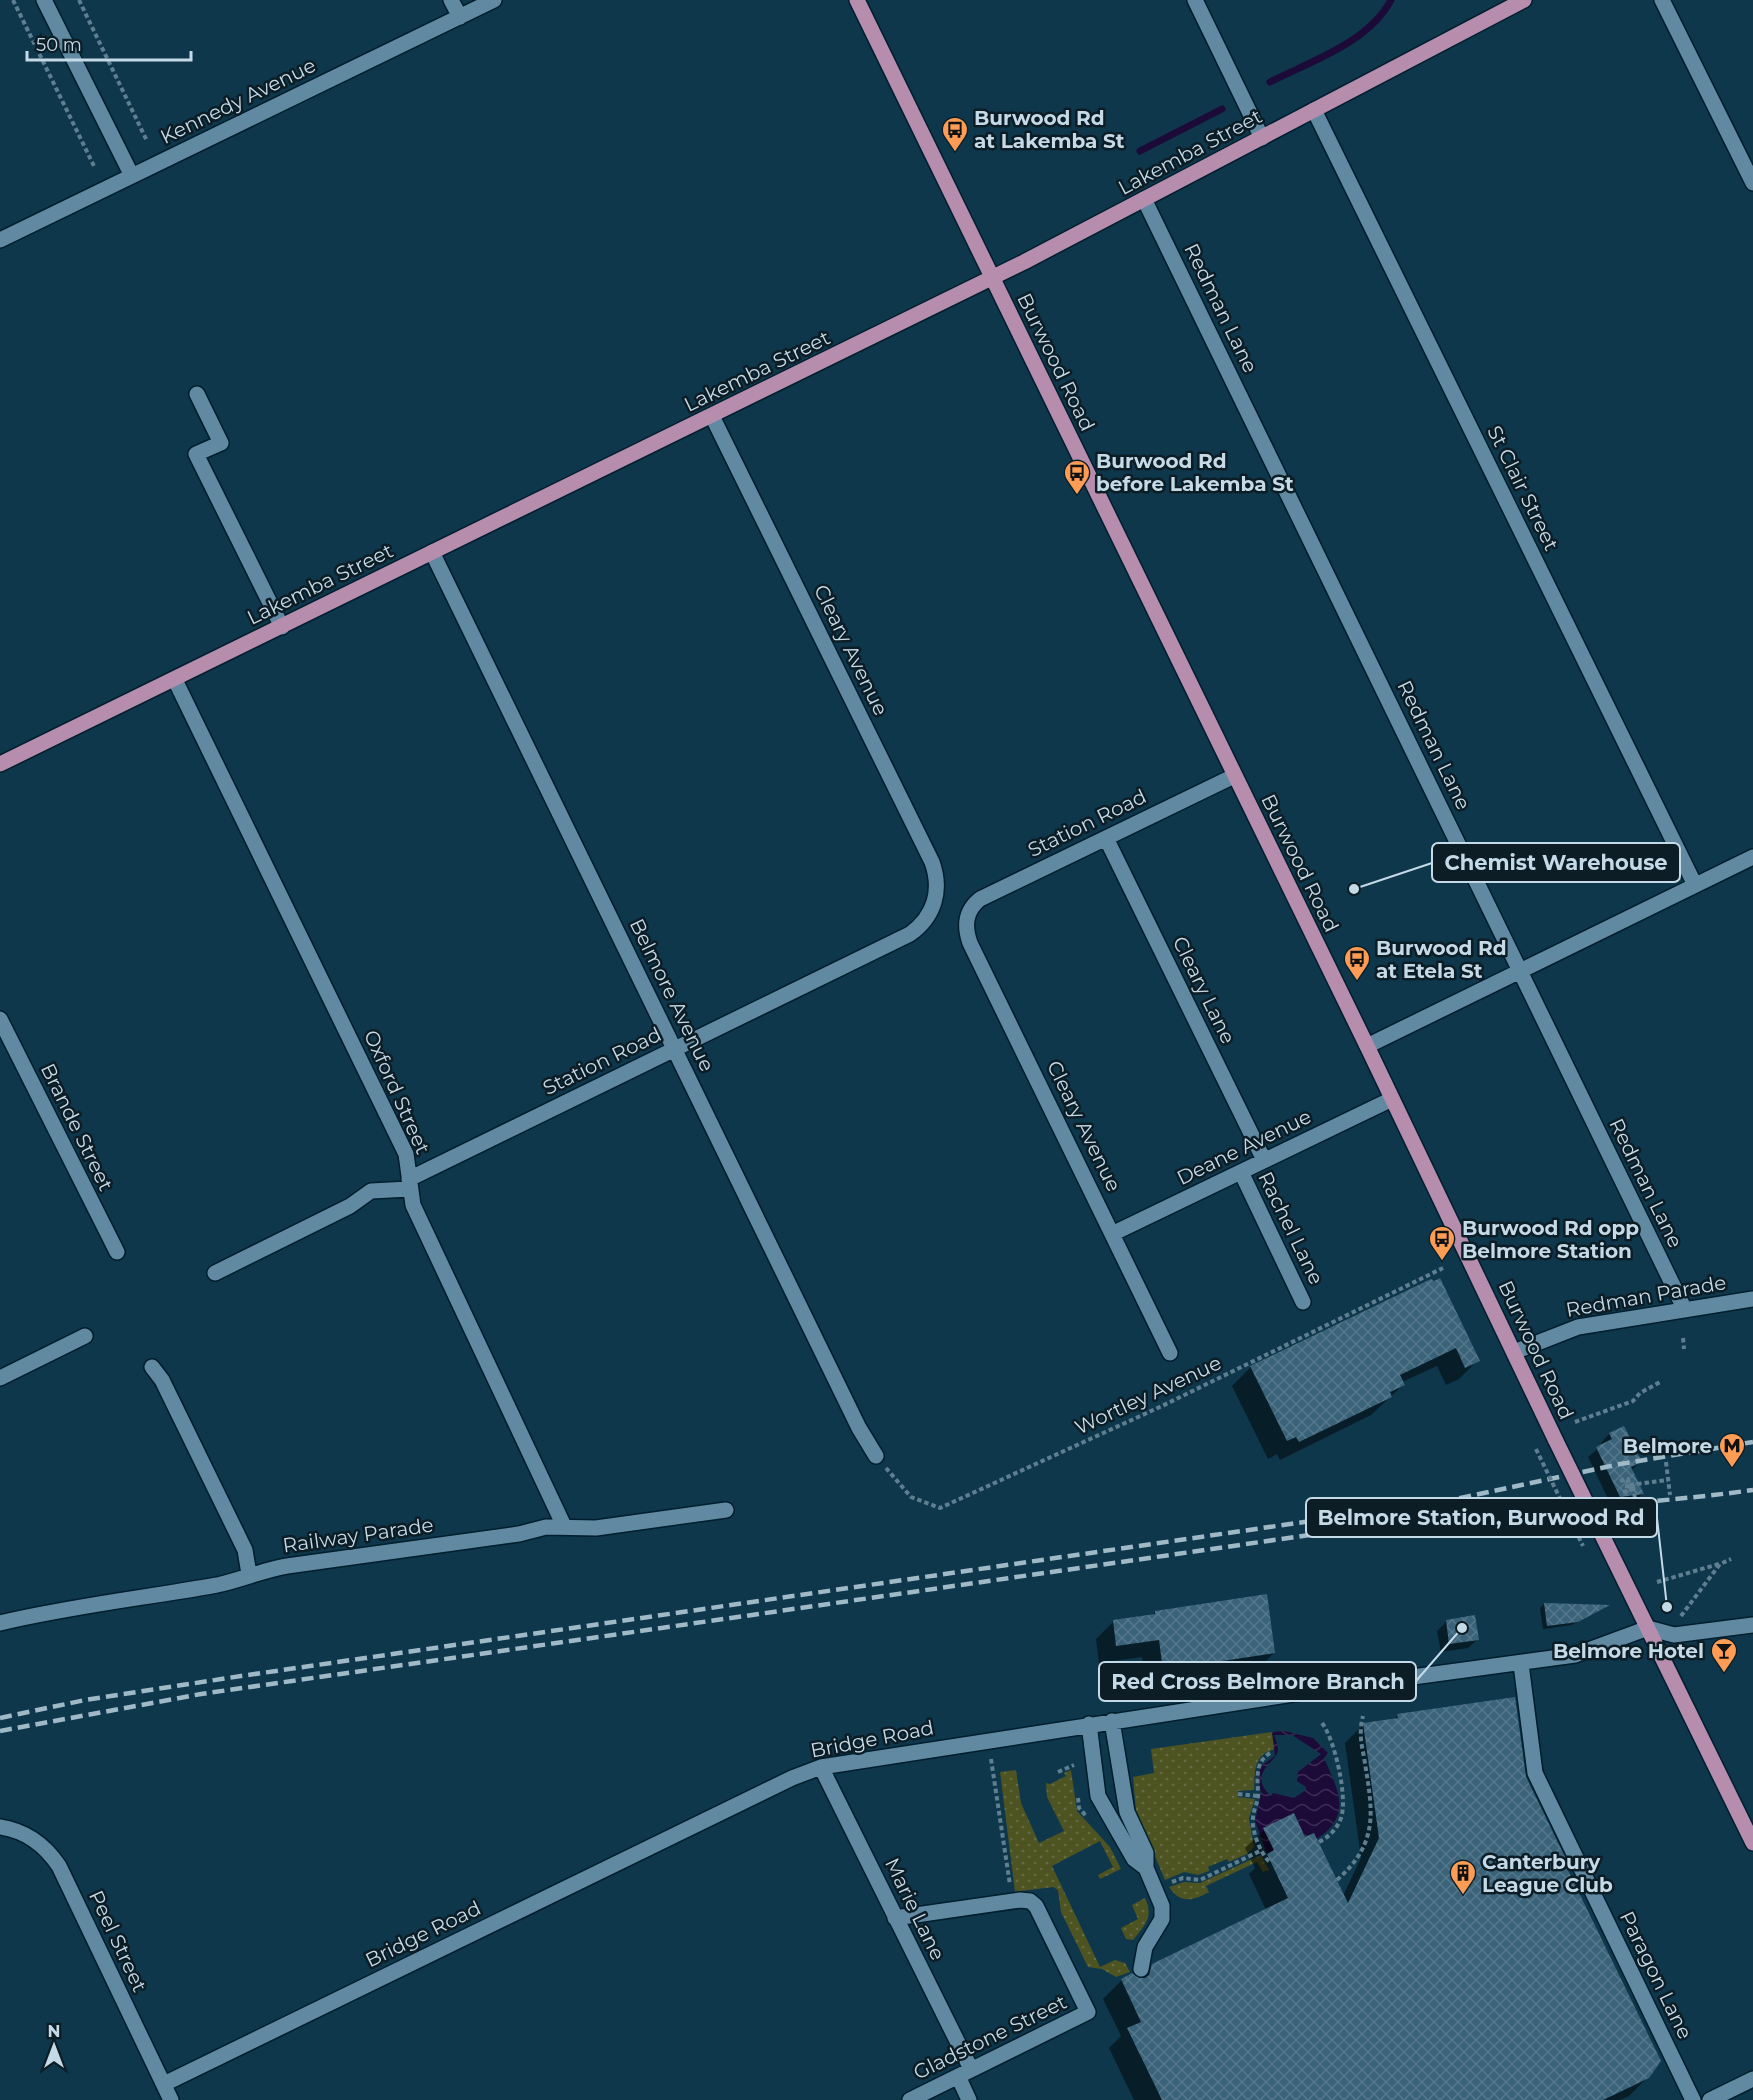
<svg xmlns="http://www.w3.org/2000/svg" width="1753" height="2100" font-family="Montserrat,sans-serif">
<defs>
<pattern id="grass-dots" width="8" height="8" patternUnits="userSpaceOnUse" patternTransform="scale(1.5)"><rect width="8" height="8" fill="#4d5321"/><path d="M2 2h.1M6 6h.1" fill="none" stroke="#656b41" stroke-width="1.8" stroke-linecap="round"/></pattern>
<pattern id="water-waves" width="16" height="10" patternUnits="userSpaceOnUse" patternTransform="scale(1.5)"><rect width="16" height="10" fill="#1c0a38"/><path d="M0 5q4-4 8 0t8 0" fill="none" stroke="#3c2d55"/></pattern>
<pattern id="building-cross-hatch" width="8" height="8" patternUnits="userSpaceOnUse" patternTransform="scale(1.5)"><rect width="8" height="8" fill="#3a6279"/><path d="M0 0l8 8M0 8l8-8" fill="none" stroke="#55788c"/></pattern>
</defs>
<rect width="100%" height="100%" fill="#0e374c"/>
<path fill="url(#grass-dots)" d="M 1272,1732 L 1276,1749 C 1253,1753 1255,1772 1254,1790 L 1238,1791 L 1238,1797 L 1255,1799 L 1249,1818 L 1254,1847 L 1247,1854 L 1229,1862 L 1227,1859 L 1208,1867 L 1209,1871 L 1198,1875 L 1184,1872 L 1165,1880 L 1136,1811 L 1133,1777 L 1154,1773 L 1151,1749 Z
M 1016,1770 L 1021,1803 L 1039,1843 L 1064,1831 L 1047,1797 L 1046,1783 L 1050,1784 L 1066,1776 L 1064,1773 L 1071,1770 L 1077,1811 L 1110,1847 L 1121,1869 L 1100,1879 L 1098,1875 L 1113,1867 L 1100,1841 L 1052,1866 L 1100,1967 L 1115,1960 L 1125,1963 L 1130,1972 L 1116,1977 L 1102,1969 L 1088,1967 L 1061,1912 L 1058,1890 L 1053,1887 L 1015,1892 L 1000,1772 Z
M 1261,1855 L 1269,1870 L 1263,1872 L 1257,1862 L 1206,1886 L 1209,1892 C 1193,1901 1180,1904 1169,1887 L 1184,1882 L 1200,1883 Z
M 1145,1898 C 1154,1917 1145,1925 1133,1940 L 1126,1939 L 1121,1928 L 1138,1919 L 1132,1905 Z"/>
<path fill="url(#water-waves)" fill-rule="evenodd" d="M 1284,1731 L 1313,1738 L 1328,1753 L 1324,1758 C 1338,1790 1353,1815 1317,1839 L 1314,1833 L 1305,1837 L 1263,1828 L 1274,1850 L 1267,1854 L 1255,1821 L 1261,1794 L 1258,1776 L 1261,1766 L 1275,1756 L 1272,1732 ZM 1274,1735 L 1292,1735 L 1321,1754 L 1298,1772 L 1297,1781 L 1306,1787 L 1306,1790 L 1294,1798 L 1273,1793 L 1271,1796 C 1246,1773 1277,1763 1278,1750 C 1278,1746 1276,1740 1274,1735 Z"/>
<path fill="#0007" d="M 1431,1281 L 1478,1360 L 1459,1379 L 1446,1385 L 1437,1366 L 1402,1382 L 1403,1385 L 1371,1415 L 1280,1460 L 1277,1454 L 1268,1459 L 1232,1386 L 1251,1367 Z
M 1609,1434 L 1640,1462 L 1631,1471 L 1642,1494 L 1633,1503 L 1611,1505 L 1588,1457 L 1602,1445 L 1601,1443 Z
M 1544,1604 L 1607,1606 L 1572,1625 L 1543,1629 L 1540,1608 Z
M 1155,1612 L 1274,1653 L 1256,1670 L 1146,1686 L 1142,1657 L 1099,1663 L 1096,1639 L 1113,1622 L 1151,1616 Z
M 1446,1622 L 1478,1639 L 1468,1648 L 1441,1652 L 1437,1631 Z
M 1398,1715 L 1525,1778 L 1564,1859 L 1562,1862 L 1648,2077 L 1629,2096 L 1620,2100 L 1134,2100 L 1109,2048 L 1121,2036 L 1103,1999 L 1122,1980 L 1138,1980 L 1153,1965 L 1266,1910 L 1249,1874 L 1255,1868 L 1245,1848 L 1264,1830 L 1304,1839 L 1343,1896 L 1361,1858 L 1345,1743 L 1363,1725 L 1392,1721 Z"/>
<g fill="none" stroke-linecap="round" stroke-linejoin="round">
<path stroke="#1c0a38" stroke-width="7" d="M 1270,82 C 1311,61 1368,43 1391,0
M 1140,151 L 1222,109"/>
</g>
<path fill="url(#building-cross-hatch)" d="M 1440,1278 L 1480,1361 L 1465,1368 L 1456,1348 L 1400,1375 L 1405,1385 L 1390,1392 L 1392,1397 L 1299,1442 L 1296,1437 L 1287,1441 L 1250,1366 L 1431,1279 L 1434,1281 Z
M 1624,1426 L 1642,1462 L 1631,1467 L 1644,1494 L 1620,1497 L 1596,1447 L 1612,1439 L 1609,1433 Z
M 1267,1594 L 1275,1653 L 1163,1670 L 1159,1640 L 1116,1646 L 1113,1620 L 1155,1614 L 1155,1611 Z
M 1544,1603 L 1610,1605 L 1578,1622 L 1547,1626 Z
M 1475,1615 L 1479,1640 L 1449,1644 L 1446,1620 Z
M 1515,1697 L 1526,1777 L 1566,1859 L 1563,1860 L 1661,2061 L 1649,2078 L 1603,2100 L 1162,2100 L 1127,2028 L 1141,2022 L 1121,1979 L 1132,1973 L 1139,1978 L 1145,1978 L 1149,1975 L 1152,1964 L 1288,1898 L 1267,1854 L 1274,1850 L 1263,1828 L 1294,1813 L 1305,1837 L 1314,1833 L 1348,1903 L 1379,1838 L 1363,1723 L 1398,1718 L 1397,1714 Z"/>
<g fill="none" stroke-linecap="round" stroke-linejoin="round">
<defs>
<path id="minor" d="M 44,0 L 132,176
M 451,0 L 460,17
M 1195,0 L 1262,138
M 1662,0 L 1753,183
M 1314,110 L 1695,885
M 1144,199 L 1685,1310
M 0,240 L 494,0
M 197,394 L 221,443 L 196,454 L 282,627
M 432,552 L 859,1428 L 876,1456
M 175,680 L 406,1154 L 413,1205 L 564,1526
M 1106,838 L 1264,1160
M 0,1019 L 117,1252
M 1367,1046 L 1753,857
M 1241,1172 L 1303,1302
M 409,1179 L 910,934 C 935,916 942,890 932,862 L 712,416
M 1114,1233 L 1392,1099
M 215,1273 L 350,1206 L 371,1191 L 409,1189
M 1514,1352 L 1578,1327 L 1753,1299
M 1170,1353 L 970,943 C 964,926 965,911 980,899 L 1234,776
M 152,1367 L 162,1380 L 245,1550 L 249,1574
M 0,1378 L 85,1336
M 0,1623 C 71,1606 144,1598 217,1585 C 241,1580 263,1570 287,1566 L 519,1534 L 546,1527 L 596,1528 L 726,1510
M 1521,1664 L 1535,1773 L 1693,2100
M 1112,1721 L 1127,1812 L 1146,1853 L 1146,1868 L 1162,1906 L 1162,1919 L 1145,1947 L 1141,1969
M 1089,1724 L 1098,1796 L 1134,1859 L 1146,1868
M 821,1767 L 971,2069
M 0,1827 C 26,1831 44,1844 59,1866 L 171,2100
M 895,1918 L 1020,1900 L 1030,1901 L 1036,1906 L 1088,2012 L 910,2100
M 958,2076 L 969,2100
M 164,2084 L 792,1778 L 821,1767 L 1339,1687 L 1575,1655 L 1648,1628 L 1674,1635 L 1753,1625
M 1710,2100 L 1753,2079"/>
<path id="major" d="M 857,0 L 1367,1046 L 1556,1441
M 0,764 L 1024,262 L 1524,0
M 1604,1539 L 1753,1843"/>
</defs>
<use href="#minor" stroke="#001e2d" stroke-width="18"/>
<use href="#major" stroke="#001e2d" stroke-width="18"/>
<path stroke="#5f7f90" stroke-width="4" stroke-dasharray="4.5 3" stroke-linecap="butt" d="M 13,0 L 94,166
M 79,0 L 147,141
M 1683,1338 L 1684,1349
M 1575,1422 L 1633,1401 L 1640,1393 L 1662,1381
M 1666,1462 L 1670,1495
M 886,1468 L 911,1497 L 940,1508 L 1162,1406 L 1443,1268
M 1620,1481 L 1628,1479 L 1629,1485 L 1668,1480
M 1625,1486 L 1633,1487 L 1635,1498
M 1623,1492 L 1631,1490 L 1630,1486
M 1657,1582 L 1719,1564
M 1681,1616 L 1720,1564 L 1731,1559
M 1270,1753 C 1254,1763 1258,1779 1258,1795 C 1258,1803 1253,1810 1253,1818 C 1251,1831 1262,1857 1271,1863
M 991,1759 L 1010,1885
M 1058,1772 L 1074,1765
M 1238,1794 L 1258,1796
M 1078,1798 L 1079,1808 L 1087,1817
M 1319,1842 C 1329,1837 1337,1829 1341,1818 C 1348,1798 1335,1740 1322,1723
M 1337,1880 C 1381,1841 1372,1809 1364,1757 C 1361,1743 1359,1731 1363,1716
M 1172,1882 L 1183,1878 L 1200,1880 L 1262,1850"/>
<use href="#minor" stroke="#618aa2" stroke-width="15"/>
<use href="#major" stroke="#b68dad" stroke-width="15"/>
<path stroke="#a0b9c7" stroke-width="4.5" stroke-dasharray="12 6" stroke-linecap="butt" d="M 0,1718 L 85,1700 L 241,1676 L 1442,1502 L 1620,1464 L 1753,1442
M 0,1731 L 201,1694 L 1386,1524 C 1508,1509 1631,1507 1753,1490"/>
<defs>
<path id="major-bridge" d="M 1556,1441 L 1604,1539"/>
</defs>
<use href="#major-bridge" stroke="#001e2d" stroke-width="18" stroke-linecap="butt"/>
<path stroke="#5f7f90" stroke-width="4" stroke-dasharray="4.5 3" stroke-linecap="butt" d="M 1536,1449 L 1583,1546"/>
<use href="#major-bridge" stroke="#b68dad" stroke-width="15"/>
</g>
<defs>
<symbol id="bus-pin" viewBox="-11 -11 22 30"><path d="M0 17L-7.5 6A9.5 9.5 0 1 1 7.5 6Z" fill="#fd9d55" stroke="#0c1d26"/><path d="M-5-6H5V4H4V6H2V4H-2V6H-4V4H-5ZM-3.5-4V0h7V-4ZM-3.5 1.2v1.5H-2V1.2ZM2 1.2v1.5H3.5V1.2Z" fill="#111"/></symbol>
<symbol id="metro-pin" viewBox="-11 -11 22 30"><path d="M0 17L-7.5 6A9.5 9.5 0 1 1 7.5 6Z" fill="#fd9d55" stroke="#0c1d26"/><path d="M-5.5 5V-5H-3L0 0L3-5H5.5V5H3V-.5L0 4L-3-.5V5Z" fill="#111"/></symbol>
<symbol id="bar-pin" viewBox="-11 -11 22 30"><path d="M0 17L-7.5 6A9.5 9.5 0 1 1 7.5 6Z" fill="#fd9d55" stroke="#0c1d26"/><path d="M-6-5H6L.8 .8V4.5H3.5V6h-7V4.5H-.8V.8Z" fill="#111"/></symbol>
<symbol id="building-pin" viewBox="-11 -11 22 30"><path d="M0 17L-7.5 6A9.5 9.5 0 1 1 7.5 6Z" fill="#fd9d55" stroke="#0c1d26"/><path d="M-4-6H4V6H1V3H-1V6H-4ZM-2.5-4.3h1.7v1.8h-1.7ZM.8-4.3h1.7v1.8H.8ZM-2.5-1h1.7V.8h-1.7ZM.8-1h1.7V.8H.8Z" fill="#111"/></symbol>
</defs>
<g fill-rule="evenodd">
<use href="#bus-pin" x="940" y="115" width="30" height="40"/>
<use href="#bus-pin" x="1062" y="458" width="30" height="40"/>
<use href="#bus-pin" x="1342" y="944" width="30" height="40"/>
<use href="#bus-pin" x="1427" y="1224" width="30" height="40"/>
<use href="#metro-pin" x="1717" y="1431" width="30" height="40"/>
<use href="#bar-pin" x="1709" y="1636" width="30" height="40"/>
<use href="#building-pin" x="1448" y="1858" width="30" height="40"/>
</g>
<g text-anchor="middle" stroke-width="5" stroke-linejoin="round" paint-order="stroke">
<g font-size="20" fill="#c5dae7" stroke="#0c1d26">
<text transform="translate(238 101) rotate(-26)" y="7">Kennedy Avenue</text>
<text transform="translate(1190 152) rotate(-28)" y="7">Lakemba Street</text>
<text transform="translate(1221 308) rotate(64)" y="7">Redman Lane</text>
<text transform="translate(1056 362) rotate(64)" y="7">Burwood Road</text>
<text transform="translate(757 371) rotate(-26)" y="7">Lakemba Street</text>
<text transform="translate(1523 488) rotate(64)" y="7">St Clair Street</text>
<text transform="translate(320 584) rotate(-26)" y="7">Lakemba Street</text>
<text transform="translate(851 650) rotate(64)" y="7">Cleary Avenue</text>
<text transform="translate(1434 745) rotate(64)" y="7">Redman Lane</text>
<text transform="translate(1087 823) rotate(-26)" y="7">Station Road</text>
<text transform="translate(1300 863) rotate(64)" y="7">Burwood Road</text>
<text transform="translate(1204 990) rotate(64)" y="7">Cleary Lane</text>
<text transform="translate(672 995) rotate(64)" y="7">Belmore Avenue</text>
<text transform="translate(602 1061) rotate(-26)" y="7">Station Road</text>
<text transform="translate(397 1092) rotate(66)" y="7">Oxford Street</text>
<text transform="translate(1084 1126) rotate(64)" y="7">Cleary Avenue</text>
<text transform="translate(77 1127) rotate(64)" y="7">Brande Street</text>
<text transform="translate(1244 1147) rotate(-26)" y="7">Deane Avenue</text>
<text transform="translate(1646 1183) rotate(64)" y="7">Redman Lane</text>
<text transform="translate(1291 1228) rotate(64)" y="7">Rachel Lane</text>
<text transform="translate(1646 1296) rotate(-10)" y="7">Redman Parade</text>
<text transform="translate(1536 1350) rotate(65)" y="7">Burwood Road</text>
<text transform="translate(1148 1395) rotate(-25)" y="7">Wortley Avenue</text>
<text transform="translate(358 1535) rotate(-8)" y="7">Railway Parade</text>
<text transform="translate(872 1739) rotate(-11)" y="7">Bridge Road</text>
<text transform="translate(915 1909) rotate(64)" y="7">Marie Lane</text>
<text transform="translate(423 1934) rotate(-26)" y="7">Bridge Road</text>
<text transform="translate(118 1941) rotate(65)" y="7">Peel Street</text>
<text transform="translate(1656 1975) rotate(64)" y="7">Paragon Lane</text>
<text transform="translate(990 2037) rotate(-26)" y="7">Gladstone Street</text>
</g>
<g font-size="20" font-weight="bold" fill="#c5dae7" stroke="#0c1d26" text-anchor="start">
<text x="974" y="125">Burwood Rd<tspan x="974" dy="23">at Lakemba St</tspan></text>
<text x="1096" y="468">Burwood Rd<tspan x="1096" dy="23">before Lakemba St</tspan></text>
<text x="1376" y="955">Burwood Rd<tspan x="1376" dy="23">at Etela St</tspan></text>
<text x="1462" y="1235">Burwood Rd opp<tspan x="1462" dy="23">Belmore Station</tspan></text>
<text x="1712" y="1453" text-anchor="end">Belmore</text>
<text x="1704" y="1658" text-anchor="end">Belmore Hotel</text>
<text x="1482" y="1869">Canterbury<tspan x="1482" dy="23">League Club</tspan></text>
</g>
</g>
<path fill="none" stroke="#c5dae7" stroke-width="2" d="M1354 889L1432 863M1667 1607L1657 1518M1462 1628L1416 1681"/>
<g fill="#c5dae7" stroke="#0c1d26" stroke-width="2">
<circle cx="1354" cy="889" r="6"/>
<circle cx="1667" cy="1607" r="6"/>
<circle cx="1462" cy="1628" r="6"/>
</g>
<g fill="#0c1d26" stroke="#c5dae7" stroke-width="2">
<rect x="1432" y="843" width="248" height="39" rx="6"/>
<rect x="1306" y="1498" width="351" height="39" rx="6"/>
<rect x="1099" y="1662" width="317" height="39" rx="6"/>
</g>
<g font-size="21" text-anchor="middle" font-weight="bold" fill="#c5dae7">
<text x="1556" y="870">Chemist Warehouse</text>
<text x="1481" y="1525">Belmore Station, Burwood Rd</text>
<text x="1258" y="1689">Red Cross Belmore Branch</text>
</g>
<g transform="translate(54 2046)" stroke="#0c1d26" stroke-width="4.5" paint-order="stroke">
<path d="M0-4.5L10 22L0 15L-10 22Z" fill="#c5dae7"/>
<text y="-9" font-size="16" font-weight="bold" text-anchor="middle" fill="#c5dae7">N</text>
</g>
<path d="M27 51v9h164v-9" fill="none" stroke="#c5dae7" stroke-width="3"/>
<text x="36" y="51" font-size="18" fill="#c5dae7" stroke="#0c1d26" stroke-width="4.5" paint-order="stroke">50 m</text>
</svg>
